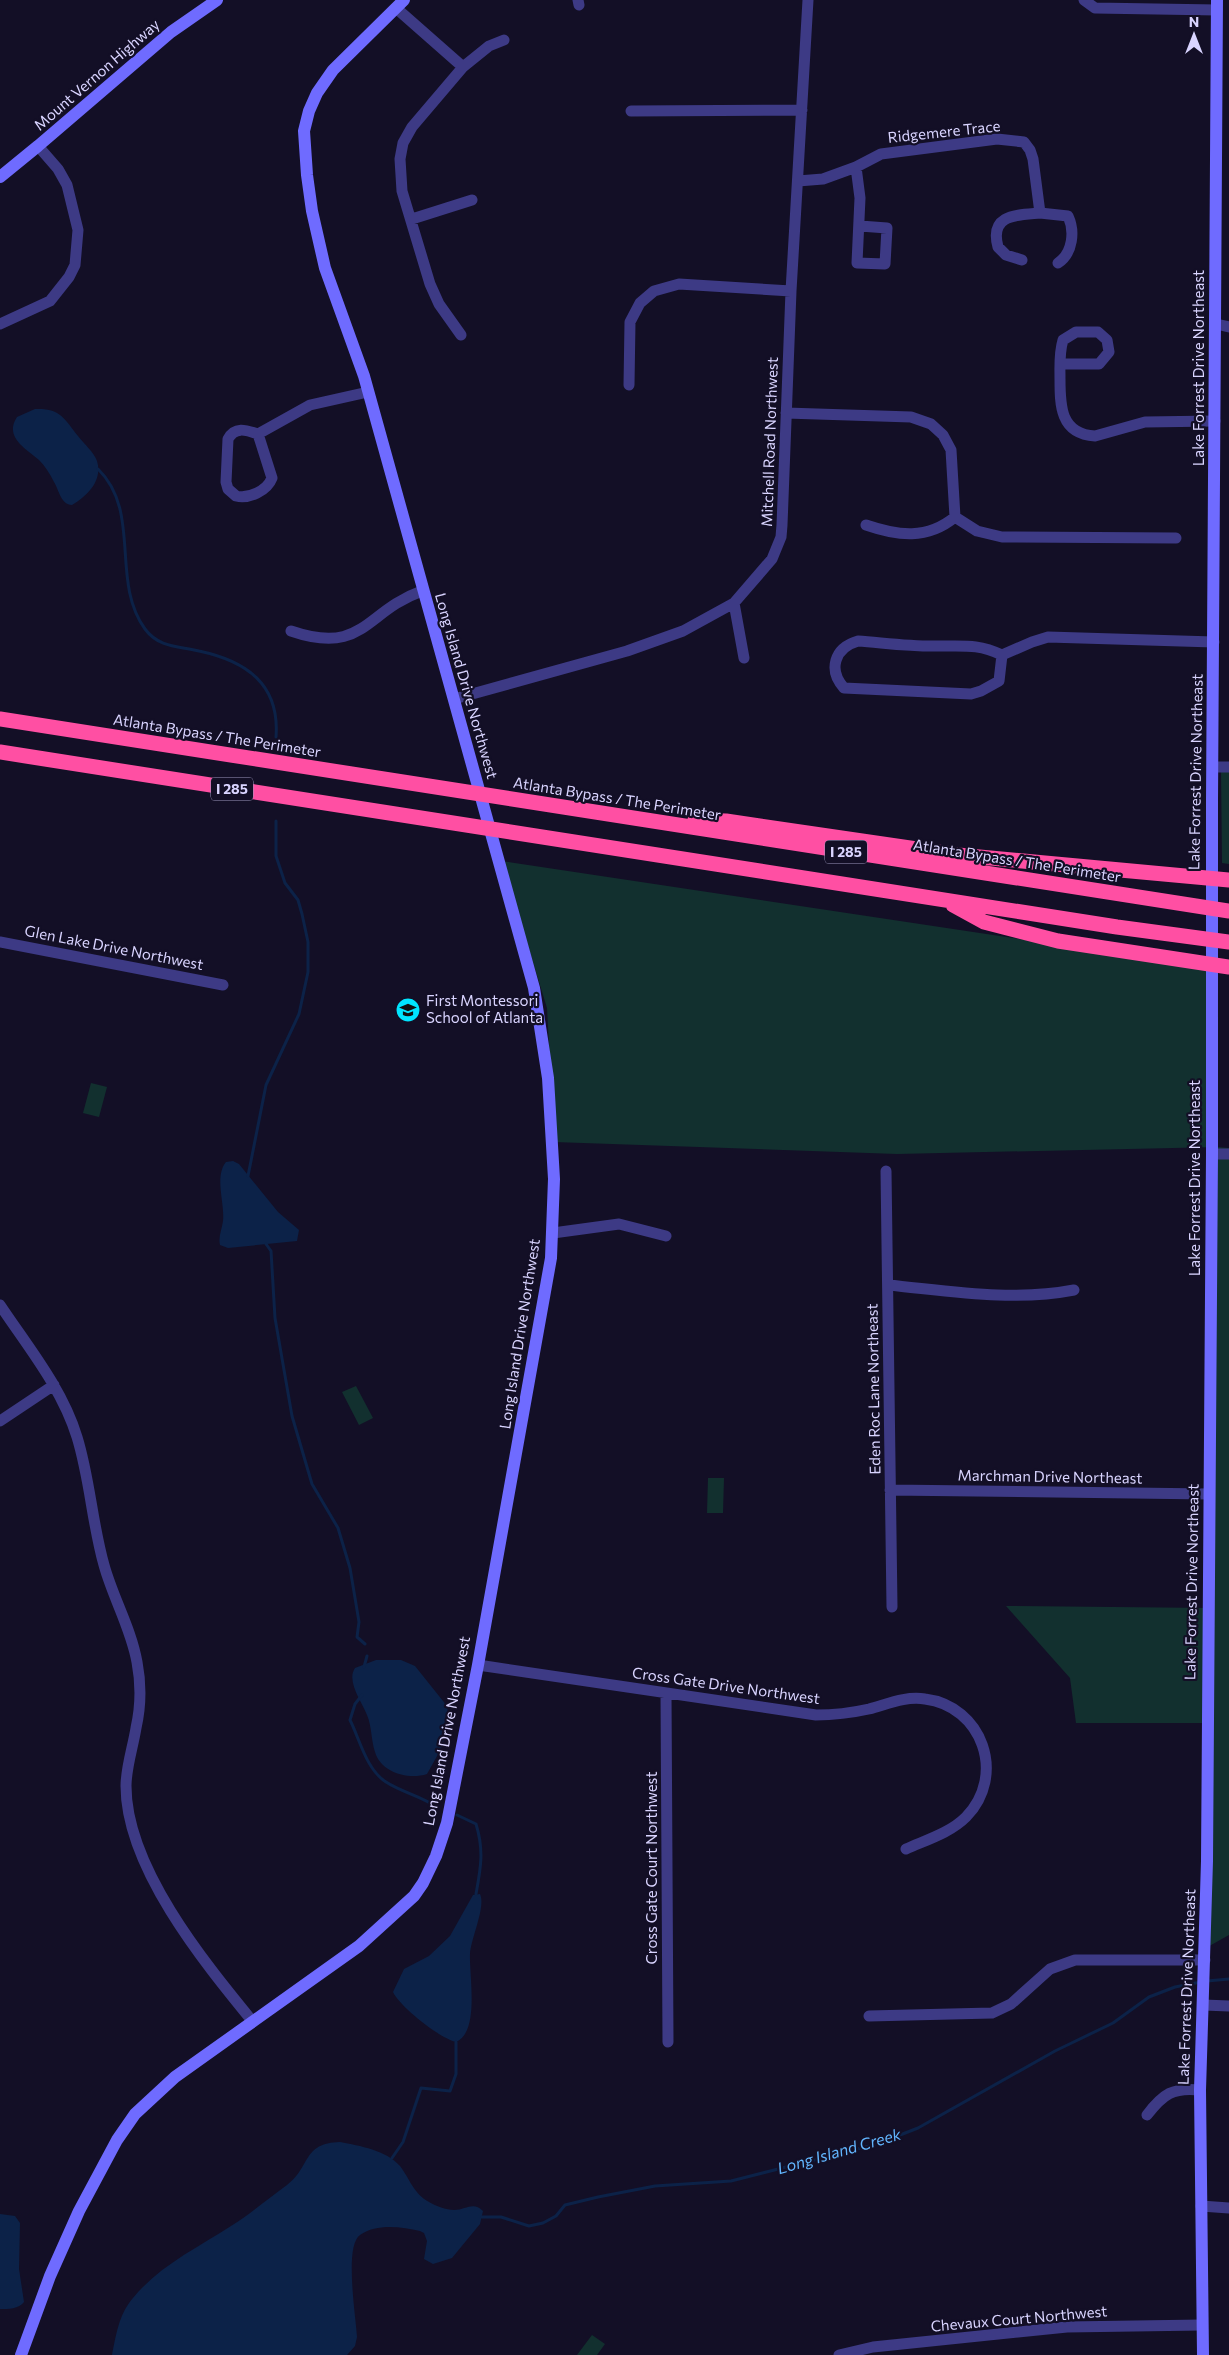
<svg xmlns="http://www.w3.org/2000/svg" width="1229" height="2355" font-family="Commissioner,sans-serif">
<rect width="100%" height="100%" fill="#130f26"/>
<path fill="#12302f" d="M 1221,771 L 1229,771 L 1229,864 L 1222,863 Z
M 502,861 L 1211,968 L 1218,1147 L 1229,1148 L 1229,1935 L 1204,1949 L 1208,1723 L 1076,1723 L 1070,1678 L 1006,1606 L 1210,1608 L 1218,1147 L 897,1154 L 554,1142 L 547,1008 Z
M 91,1083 L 107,1087 L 99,1117 L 83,1113 Z
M 356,1386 L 373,1418 L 359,1425 L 342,1392 Z
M 708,1478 L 724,1478 L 723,1513 L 707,1513 Z
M 592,2335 L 605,2344 L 597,2355 L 577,2355 Z"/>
<path fill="#0c2248" d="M 35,409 C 60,408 64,418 78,436 C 84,444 94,452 97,461 C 103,481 87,496 72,505 C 61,505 59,490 54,482 C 50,474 45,466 39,460 C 25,448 4,437 17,417 Z
M 233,1161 L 239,1164 L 278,1212 L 299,1230 L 297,1241 L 228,1248 L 220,1245 C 218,1237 222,1229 223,1221 C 225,1203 214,1177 226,1162 Z
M 376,1660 L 401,1660 L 415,1666 L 447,1706 L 449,1723 L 441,1749 L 427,1774 C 409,1780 381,1773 375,1752 C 371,1740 372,1727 367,1715 C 362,1702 346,1681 355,1668 Z
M 480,1894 C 486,1907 471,1938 470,1954 C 469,1975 480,2032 456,2042 C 441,2039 400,2007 393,1992 L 404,1969 L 429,1956 L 450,1936 L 473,1895 Z
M 340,2142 C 360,2146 386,2150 400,2166 C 410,2179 413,2193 429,2202 C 436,2206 446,2210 454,2210 C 466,2210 473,2201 483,2211 L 480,2224 L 452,2258 L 433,2264 L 424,2259 L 427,2241 L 424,2233 L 420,2231 C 402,2227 377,2223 360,2235 C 344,2246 356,2317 357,2337 L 355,2346 L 347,2355 L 112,2355 C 116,2335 119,2314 133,2298 C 159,2266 197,2248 231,2226 C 250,2214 269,2198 287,2185 C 311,2167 302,2143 340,2142 Z
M 0,2214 L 15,2216 L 20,2223 L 19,2269 L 24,2302 C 19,2309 8,2309 0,2309 Z"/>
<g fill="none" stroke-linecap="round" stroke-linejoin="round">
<path stroke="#0c2248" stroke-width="3" d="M 98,469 C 142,512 110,581 145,629 C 159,648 179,646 199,651 C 246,661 280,684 276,737
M 248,1176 L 266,1085 L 299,1014 L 308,972 L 308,942 L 302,914 L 298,900 L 285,883 L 276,856 L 276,821
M 266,1244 L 271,1251 L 275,1318 L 292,1416 L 312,1484 L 338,1528 L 350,1568 L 359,1622 L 357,1637 L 365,1644
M 364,1667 L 367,1656
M 362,1695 L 355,1704 L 350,1720 C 360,1740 366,1769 386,1782 C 403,1793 422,1796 438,1808
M 457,1815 L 476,1824 C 484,1850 481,1867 476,1894
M 1207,1981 L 1229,1979
M 392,2158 L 403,2142 L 421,2088 L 450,2091 L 456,2074 L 456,2042
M 482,2217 L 501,2217 L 529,2226 L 543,2223 L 556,2216 L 565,2205 L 598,2197 L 655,2186 L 731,2181 L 877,2144 L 918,2128 L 1055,2051 L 1113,2023 L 1149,1997 L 1175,1987 L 1201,1982"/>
<path stroke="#3d3a85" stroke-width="11" d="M 578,0 L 579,5
M 1084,0 L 1095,8 L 1217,10
M 396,8 L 463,67
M 631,111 L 802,110
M 856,167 L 860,198 L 857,263 L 885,264 L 887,228 L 860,226
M 798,181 L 823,179 L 856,167 L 881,154 L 997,139 L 1024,142 L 1030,150 L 1033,159 L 1040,213 L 1068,216 C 1075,231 1073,253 1058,263
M 412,219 L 472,200
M 1022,260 L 1006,255 L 998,247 C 989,214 1017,215 1040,213
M 0,324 L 50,301 L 69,277 L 75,265 L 78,230 L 67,185 L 58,169 L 38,146
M 1216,324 L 1229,327
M 461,335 L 439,304 L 430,284 L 402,191 L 400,159 L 403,143 L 412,127 L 463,67 L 489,46 L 504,40
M 1060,364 L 1099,364 L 1109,352 L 1107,340 L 1098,332 L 1076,332 L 1063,340 C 1059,353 1060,365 1060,379 C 1060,405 1060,434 1095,436 L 1145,422 L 1215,421
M 629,385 L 630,322 L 640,303 L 654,291 L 679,284 L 791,291
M 786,413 L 911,417 L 931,424 L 943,435 L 951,450 L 955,517
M 258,434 C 246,430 235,426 228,439 L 226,482 L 228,489 L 236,496 C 249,499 267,491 272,478 L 258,434 L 310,405 L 368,392
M 955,517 L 977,531 L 1002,537 L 1176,538
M 866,525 C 898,536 927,540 955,517
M 734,603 L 744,658
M 291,631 C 364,656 365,611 422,591
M 858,641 C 885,643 913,647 940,646 C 965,646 979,644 1002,655 L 999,681 L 981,691 L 971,694 L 844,688 C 828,670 834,648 858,641 Z
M 1002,655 L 1032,642 L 1048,637 L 1214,642
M 454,699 L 627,651 L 683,631 L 734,603 L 772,559 L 781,537 L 782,525 L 791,291 L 808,0
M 1213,767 L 1229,767
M 0,942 L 223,985
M 1212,1154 L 1229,1154
M 886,1171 L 892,1607
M 553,1233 L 619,1224 L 666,1236
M 888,1285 C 950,1291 1012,1302 1074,1290
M 0,1305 C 28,1347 62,1388 77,1437 C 90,1479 92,1523 104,1565 C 113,1598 131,1628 137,1662 C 141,1683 141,1706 136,1728 C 133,1747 126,1767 126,1786 C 126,1867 204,1962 253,2022
M 0,1421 L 54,1385
M 890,1490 L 1209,1494
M 478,1665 L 816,1715 C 834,1715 851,1713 869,1709 C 888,1704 905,1696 925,1699 C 982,1706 1007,1775 966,1817 C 950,1833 926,1840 906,1849
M 666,1693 L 668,2042
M 1204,2005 L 1229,2006
M 869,2016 L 992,2013 L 1011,2004 L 1050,1969 L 1075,1960 L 1205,1960
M 1147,2115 C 1163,2094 1173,2087 1200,2090
M 1201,2206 L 1229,2208
M 839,2355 L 873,2347 L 1067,2327 L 1202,2325"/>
<path stroke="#6f6bff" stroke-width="12" d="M 0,177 L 38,146 L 171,32 L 217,0
M 21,2355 L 50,2276 L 79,2211 L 117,2140 L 135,2114 L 175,2077 L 359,1946 L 414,1896 L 423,1883 L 436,1856 L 447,1823 L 478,1665 L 551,1258 L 554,1179 L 548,1078 L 534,988 L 364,376 L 325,268 L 312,211 L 307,175 L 304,131 L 309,111 L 317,93 L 333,70 L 404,0
M 1203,2355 L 1200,2090 L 1207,1861 L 1212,1154 L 1212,801 L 1217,0"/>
<path stroke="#ff4fa3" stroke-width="15" d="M 0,719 L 1229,911
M 0,752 L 1117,927 L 1229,942
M 695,820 L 726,821 L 958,855 L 1229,880
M 953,905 L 984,922 L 1058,941 L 1229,967"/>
</g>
<defs>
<symbol id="school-disc" viewBox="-11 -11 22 22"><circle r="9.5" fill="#00e5ff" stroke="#130f26"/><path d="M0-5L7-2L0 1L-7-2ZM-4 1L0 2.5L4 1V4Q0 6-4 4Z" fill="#111"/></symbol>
</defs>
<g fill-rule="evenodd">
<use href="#school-disc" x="394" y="996" width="28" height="28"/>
</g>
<g text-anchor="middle" stroke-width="4.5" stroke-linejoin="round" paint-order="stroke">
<g fill="#130f26" stroke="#9e99be" stroke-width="1">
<rect x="211" y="777.5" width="42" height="23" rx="4"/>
<rect x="825" y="840.5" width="42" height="23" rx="4"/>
</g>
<g font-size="14" font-weight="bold" fill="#d9d4ff">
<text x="232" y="794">I 285</text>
<text x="846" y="857">I 285</text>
</g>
<g font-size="15" fill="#d9d4ff" stroke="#130f26">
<text transform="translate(97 75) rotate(-41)" y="5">Mount Vernon Highway</text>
<text transform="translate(944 132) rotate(-6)" y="5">Ridgemere Trace</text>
<text transform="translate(1199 368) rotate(-90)" y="5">Lake Forrest Drive Northeast</text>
<text transform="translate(770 442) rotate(-88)" y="5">Mitchell Road Northwest</text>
<text transform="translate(466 686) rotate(74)" y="5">Long Island Drive Northwest</text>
<text transform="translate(217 736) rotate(9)" y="5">Atlanta Bypass / The Perimeter</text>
<text transform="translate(1196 772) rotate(-89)" y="5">Lake Forrest Drive Northeast</text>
<text transform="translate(617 799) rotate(9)" y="5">Atlanta Bypass / The Perimeter</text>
<text transform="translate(1017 861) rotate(9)" y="5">Atlanta Bypass / The Perimeter</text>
<text transform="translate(114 948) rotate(11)" y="5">Glen Lake Drive Northwest</text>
<text transform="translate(1195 1178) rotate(-90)" y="5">Lake Forrest Drive Northeast</text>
<text transform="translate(520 1334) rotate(-81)" y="5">Long Island Drive Northwest</text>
<text transform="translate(874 1389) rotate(-91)" y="5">Eden Roc Lane Northeast</text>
<text transform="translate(1050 1477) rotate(1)" y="5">Marchman Drive Northeast</text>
<text transform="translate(1192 1582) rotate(-89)" y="5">Lake Forrest Drive Northeast</text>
<text transform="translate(726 1686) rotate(8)" y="5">Cross Gate Drive Northwest</text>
<text transform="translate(447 1731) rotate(-79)" y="5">Long Island Drive Northwest</text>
<text transform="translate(652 1868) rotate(-90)" y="5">Cross Gate Court Northwest</text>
<text transform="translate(1187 1987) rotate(-88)" y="5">Lake Forrest Drive Northeast</text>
<text transform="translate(1019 2319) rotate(-5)" y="5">Chevaux Court Northwest</text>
</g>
<g font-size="15" fill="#d9d4ff" stroke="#130f26" text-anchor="start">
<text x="426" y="1006">First Montessori<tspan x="426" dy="17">School of Atlanta</tspan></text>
</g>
<g font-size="16" font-style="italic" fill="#62b6ff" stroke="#130f26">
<text transform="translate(839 2151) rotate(-16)" y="6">Long Island Creek</text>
</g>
</g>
<g transform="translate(1194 35)" stroke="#130f26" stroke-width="4" paint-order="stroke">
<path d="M0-4L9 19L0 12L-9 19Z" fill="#d9d4ff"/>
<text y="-8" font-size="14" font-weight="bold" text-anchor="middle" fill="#d9d4ff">N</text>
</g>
</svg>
